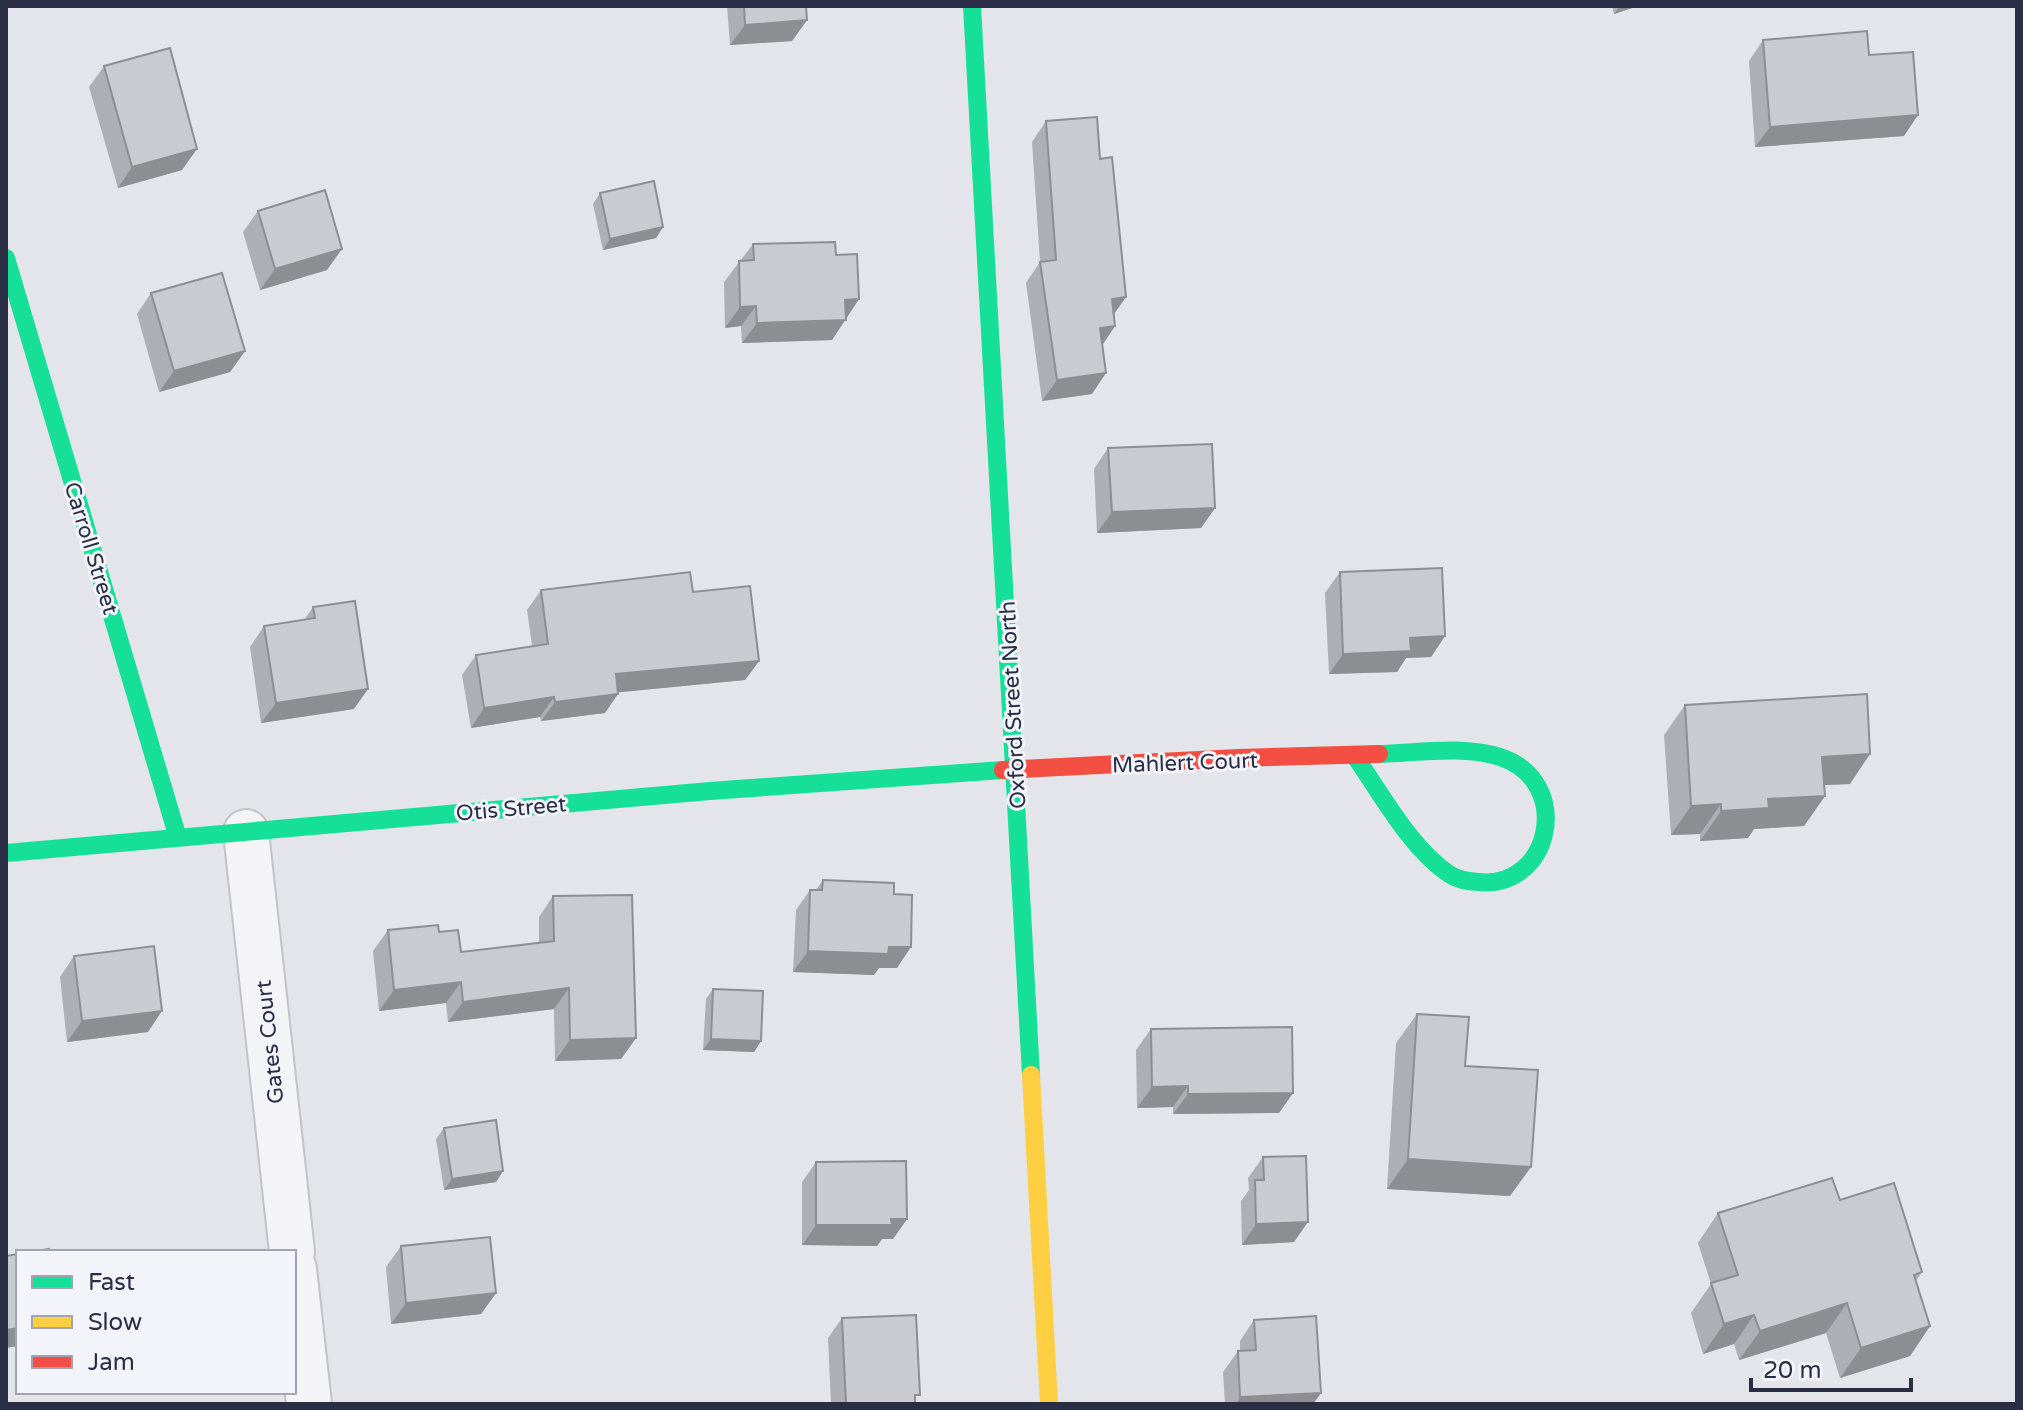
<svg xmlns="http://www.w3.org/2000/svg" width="2023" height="1410" font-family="'Varela Round',sans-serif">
<rect width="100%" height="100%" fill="#e4e5ea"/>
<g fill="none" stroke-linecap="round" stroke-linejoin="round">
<defs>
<path id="street" d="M 246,832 L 292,1252
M 294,1269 L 309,1404"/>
</defs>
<use href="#street" stroke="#c2c3c8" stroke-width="48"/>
<use href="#street" stroke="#f4f4f6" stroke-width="44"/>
<path stroke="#16e098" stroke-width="18" d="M 972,6 L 1031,1075
M 6,258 L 178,838
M 1354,755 C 1381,793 1410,848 1449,874 C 1458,880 1467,881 1478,882 C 1552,890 1574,781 1500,757 C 1463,745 1417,753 1379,754
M 6,853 L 710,791 L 1003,770"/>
<path stroke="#ffcf43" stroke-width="18" d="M 1031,1075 L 1049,1404"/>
<path stroke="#f24e42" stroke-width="18" d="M 1003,770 L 1238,758 L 1379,754"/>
</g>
<path fill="#aeafb4" d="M 727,6 L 806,6 L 807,20 L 792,41 L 730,45 Z
M 1612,6 L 1638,6 L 1614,14 Z
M 1763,40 L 1869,55 L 1904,136 L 1755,147 L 1749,61 Z
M 104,66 L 182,170 L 118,188 L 89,87 Z
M 1046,121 L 1100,159 L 1126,297 L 1114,314 L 1115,326 L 1102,345 L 1092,394 L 1042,401 L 1026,283 L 1040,262 L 1032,142 Z
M 600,193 L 663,227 L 656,238 L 603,250 L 593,204 Z
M 258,211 L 327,270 L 260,290 L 243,232 Z
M 753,244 L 836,255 L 859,299 L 832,340 L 742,343 L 741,326 L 725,328 L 724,282 Z
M 151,293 L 245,351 L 230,372 L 159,392 L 137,314 Z
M 1108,448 L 1215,508 L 1201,528 L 1097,533 L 1094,469 Z
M 1340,572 L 1445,636 L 1431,657 L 1406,658 L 1397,672 L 1329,674 L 1325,593 Z
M 541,590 L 693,592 L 759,661 L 745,680 L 618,692 L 605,713 L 541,721 L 540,717 L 471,728 L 462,675 L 476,655 L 532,646 L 527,610 Z
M 313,607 L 354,709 L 261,723 L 250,647 L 264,626 L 304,620 Z
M 1685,705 L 1850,784 L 1824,785 L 1825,796 L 1804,826 L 1754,829 L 1748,838 L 1700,841 L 1700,834 L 1671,835 L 1664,735 Z
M 823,880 L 897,968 L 879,968 L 874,975 L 793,972 L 796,910 L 810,890 L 816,890 Z
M 553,896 L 636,1038 L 621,1059 L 555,1061 L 554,1009 L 448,1022 L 446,1003 L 379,1011 L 373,951 L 388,930 L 439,932 L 461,952 L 539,943 L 539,917 Z
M 74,956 L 148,1032 L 67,1042 L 60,977 Z
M 713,989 L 761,1041 L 754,1052 L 703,1050 L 706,999 Z
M 1417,1014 L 1465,1066 L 1510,1196 L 1387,1189 L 1396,1043 Z
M 1151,1029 L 1293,1093 L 1279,1113 L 1173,1114 L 1173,1107 L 1137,1108 L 1136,1050 Z
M 444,1128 L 503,1171 L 496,1182 L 444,1190 L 436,1139 Z
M 1263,1157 L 1294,1242 L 1242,1245 L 1241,1201 L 1249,1190 L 1248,1178 Z
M 816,1162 L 907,1219 L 893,1239 L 882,1239 L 877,1246 L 802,1245 L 802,1182 Z
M 1840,1200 L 1922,1272 L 1916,1281 L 1930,1326 L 1910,1356 L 1840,1378 L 1826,1333 L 1739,1360 L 1734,1344 L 1703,1354 L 1691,1313 L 1711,1284 L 1698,1243 L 1718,1213 Z
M 401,1246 L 496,1293 L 481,1314 L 391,1324 L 386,1267 Z
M 842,1318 L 915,1401 L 915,1404 L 831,1404 L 828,1338 Z
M 1254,1320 L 1321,1393 L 1313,1404 L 1225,1404 L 1223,1372 L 1238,1351 L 1240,1351 L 1240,1341 Z"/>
<path fill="#8d8e92" d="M 1620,6 L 1638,6 L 1614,14 Z
M 807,20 L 792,41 L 730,45 L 745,25 Z
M 1918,115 L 1904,136 L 1755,147 L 1770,127 Z
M 197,149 L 182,170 L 118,188 L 132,167 Z
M 663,227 L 656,238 L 603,250 L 610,239 Z
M 342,249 L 327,270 L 260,290 L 275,269 Z
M 1126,297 L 1111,318 L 1112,299 Z
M 859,299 L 832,340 L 742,343 L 757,323 L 845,300 Z
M 756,306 L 741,326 L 725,328 L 740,307 Z
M 1115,326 L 1101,347 L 1100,328 Z
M 245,351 L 230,372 L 159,392 L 174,371 Z
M 1106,373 L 1092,394 L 1042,401 L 1057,380 Z
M 1215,508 L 1201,528 L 1097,533 L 1112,512 Z
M 1445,636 L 1431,657 L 1406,658 L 1397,672 L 1329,674 L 1343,654 L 1410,638 Z
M 759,661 L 745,680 L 602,694 L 616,674 Z
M 368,689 L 354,709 L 261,723 L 276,703 Z
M 618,694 L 605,713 L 541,721 L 555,702 Z
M 554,697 L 540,717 L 471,728 L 484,708 Z
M 1870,754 L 1850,784 L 1801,786 L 1822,757 Z
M 1825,796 L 1804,826 L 1754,829 L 1748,838 L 1700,841 L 1721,811 L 1768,799 Z
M 1721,804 L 1700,834 L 1671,835 L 1691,806 Z
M 889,947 L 911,947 L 897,968 L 879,968 L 874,975 L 793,972 L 808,951 Z
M 461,982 L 446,1003 L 379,1011 L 394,990 Z
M 569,988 L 554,1009 L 448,1022 L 463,1002 Z
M 162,1011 L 148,1032 L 67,1042 L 82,1021 Z
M 636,1038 L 621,1059 L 555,1061 L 570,1040 Z
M 711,1039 L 761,1041 L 754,1052 L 703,1050 Z
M 1188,1086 L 1173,1107 L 1137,1108 L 1152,1087 Z
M 1293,1093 L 1279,1113 L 1173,1114 L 1188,1094 Z
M 1408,1159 L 1531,1167 L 1510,1196 L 1387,1189 Z
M 503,1171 L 496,1182 L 444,1190 L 452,1179 Z
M 891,1219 L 907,1219 L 893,1239 L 882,1239 L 877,1246 L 802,1245 L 816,1225 Z
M 1308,1222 L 1294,1242 L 1242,1245 L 1256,1224 Z
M 496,1293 L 481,1314 L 391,1324 L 406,1303 Z
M 1847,1303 L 1826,1333 L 1739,1360 L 1760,1331 Z
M 1754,1315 L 1734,1344 L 1703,1354 L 1724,1324 Z
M 1930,1326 L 1910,1356 L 1840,1378 L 1861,1348 Z
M 18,1328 L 18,1346 L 6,1348 L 6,1330 Z
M 1321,1393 L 1313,1404 L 1236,1404 L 1240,1397 Z"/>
<path fill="#cacbd1" stroke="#8d8e92" stroke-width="2" d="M 744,6 L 806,6 L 807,20 L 745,25 Z
M 1867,31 L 1869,55 L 1913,52 L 1918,115 L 1770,127 L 1763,40 Z
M 170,48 L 197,149 L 132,167 L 104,66 Z
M 1097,117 L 1100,159 L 1112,157 L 1126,297 L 1112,299 L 1115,326 L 1100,328 L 1106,373 L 1057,380 L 1040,262 L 1056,260 L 1046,121 Z
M 654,181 L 663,227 L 610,239 L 600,193 Z
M 325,190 L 342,249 L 275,269 L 258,211 Z
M 835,242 L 836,255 L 857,254 L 859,299 L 845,300 L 846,320 L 757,323 L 756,306 L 740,307 L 739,261 L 754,260 L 753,244 Z
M 222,273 L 245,351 L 174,371 L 151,293 Z
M 1212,444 L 1215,508 L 1112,512 L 1108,448 Z
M 1442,568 L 1445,636 L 1410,638 L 1411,651 L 1343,654 L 1340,572 Z
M 690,572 L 693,592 L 750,586 L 759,661 L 616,674 L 618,694 L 555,702 L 554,697 L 484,708 L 476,655 L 548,644 L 541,590 Z
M 355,601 L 368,689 L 276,703 L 264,626 L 315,618 L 313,607 Z
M 1867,694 L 1870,754 L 1822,757 L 1825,796 L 1768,799 L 1769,808 L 1721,811 L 1721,804 L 1691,806 L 1685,705 Z
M 823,880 L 894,883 L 894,894 L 912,895 L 911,947 L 889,947 L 888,954 L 808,951 L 810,890 L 822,890 Z
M 632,895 L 636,1038 L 570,1040 L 569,988 L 463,1002 L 461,982 L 394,990 L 388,930 L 438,925 L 439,932 L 458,930 L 461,952 L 554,941 L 553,896 Z
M 154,946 L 162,1011 L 82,1021 L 74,956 Z
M 713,989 L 763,991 L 761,1041 L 711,1039 Z
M 1417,1014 L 1469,1017 L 1465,1066 L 1538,1070 L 1531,1167 L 1408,1159 Z
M 1292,1027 L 1293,1093 L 1188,1094 L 1188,1086 L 1152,1087 L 1151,1029 Z
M 496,1120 L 503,1171 L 452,1179 L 444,1128 Z
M 1306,1156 L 1308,1222 L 1256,1224 L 1255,1180 L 1264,1180 L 1263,1157 Z
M 906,1161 L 907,1219 L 891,1219 L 892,1225 L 816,1225 L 816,1162 Z
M 1832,1178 L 1840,1200 L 1894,1183 L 1922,1272 L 1914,1275 L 1930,1326 L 1861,1348 L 1847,1303 L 1760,1331 L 1754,1315 L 1724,1324 L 1711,1283 L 1738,1275 L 1718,1213 Z
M 490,1237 L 496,1293 L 406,1303 L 401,1246 Z
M 49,1249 L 50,1252 L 32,1252 Z
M 18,1254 L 18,1328 L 6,1330 L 6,1256 Z
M 916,1315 L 920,1395 L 915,1395 L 915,1404 L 846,1404 L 842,1318 Z
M 1316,1316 L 1321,1393 L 1240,1397 L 1238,1351 L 1256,1350 L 1254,1320 Z"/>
<g text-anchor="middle" stroke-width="6" stroke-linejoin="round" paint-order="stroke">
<g font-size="22" fill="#292e45" stroke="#f2f4f9">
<text transform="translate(92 548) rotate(73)" y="8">Carroll Street</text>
<text transform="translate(1012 705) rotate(-93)" y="8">Oxford Street North</text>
<text transform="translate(1185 762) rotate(-2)" y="8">Mahlert Court</text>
<text transform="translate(511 808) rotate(-5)" y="8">Otis Street</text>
<text transform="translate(269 1042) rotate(-96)" y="8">Gates Court</text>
</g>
</g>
<rect width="2023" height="1410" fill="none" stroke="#292e45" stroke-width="16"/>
<rect x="16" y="1250" width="280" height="144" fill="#f2f4f9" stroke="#a2a5b1" stroke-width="2"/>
<rect x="32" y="1276" width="40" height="12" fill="#16e098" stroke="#a2a5b1" stroke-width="2"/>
<text x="88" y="1290" font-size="24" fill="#292e45">Fast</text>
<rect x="32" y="1316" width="40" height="12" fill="#ffcf43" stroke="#a2a5b1" stroke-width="2"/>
<text x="88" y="1330" font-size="24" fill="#292e45">Slow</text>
<rect x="32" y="1356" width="40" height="12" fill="#f24e42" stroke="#a2a5b1" stroke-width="2"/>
<text x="88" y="1370" font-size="24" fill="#292e45">Jam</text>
<path d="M1751 1378v12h160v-12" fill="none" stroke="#292e45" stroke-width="4"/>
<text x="1763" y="1378" font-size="24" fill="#292e45" stroke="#f2f4f9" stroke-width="6" paint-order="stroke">20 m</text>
</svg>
